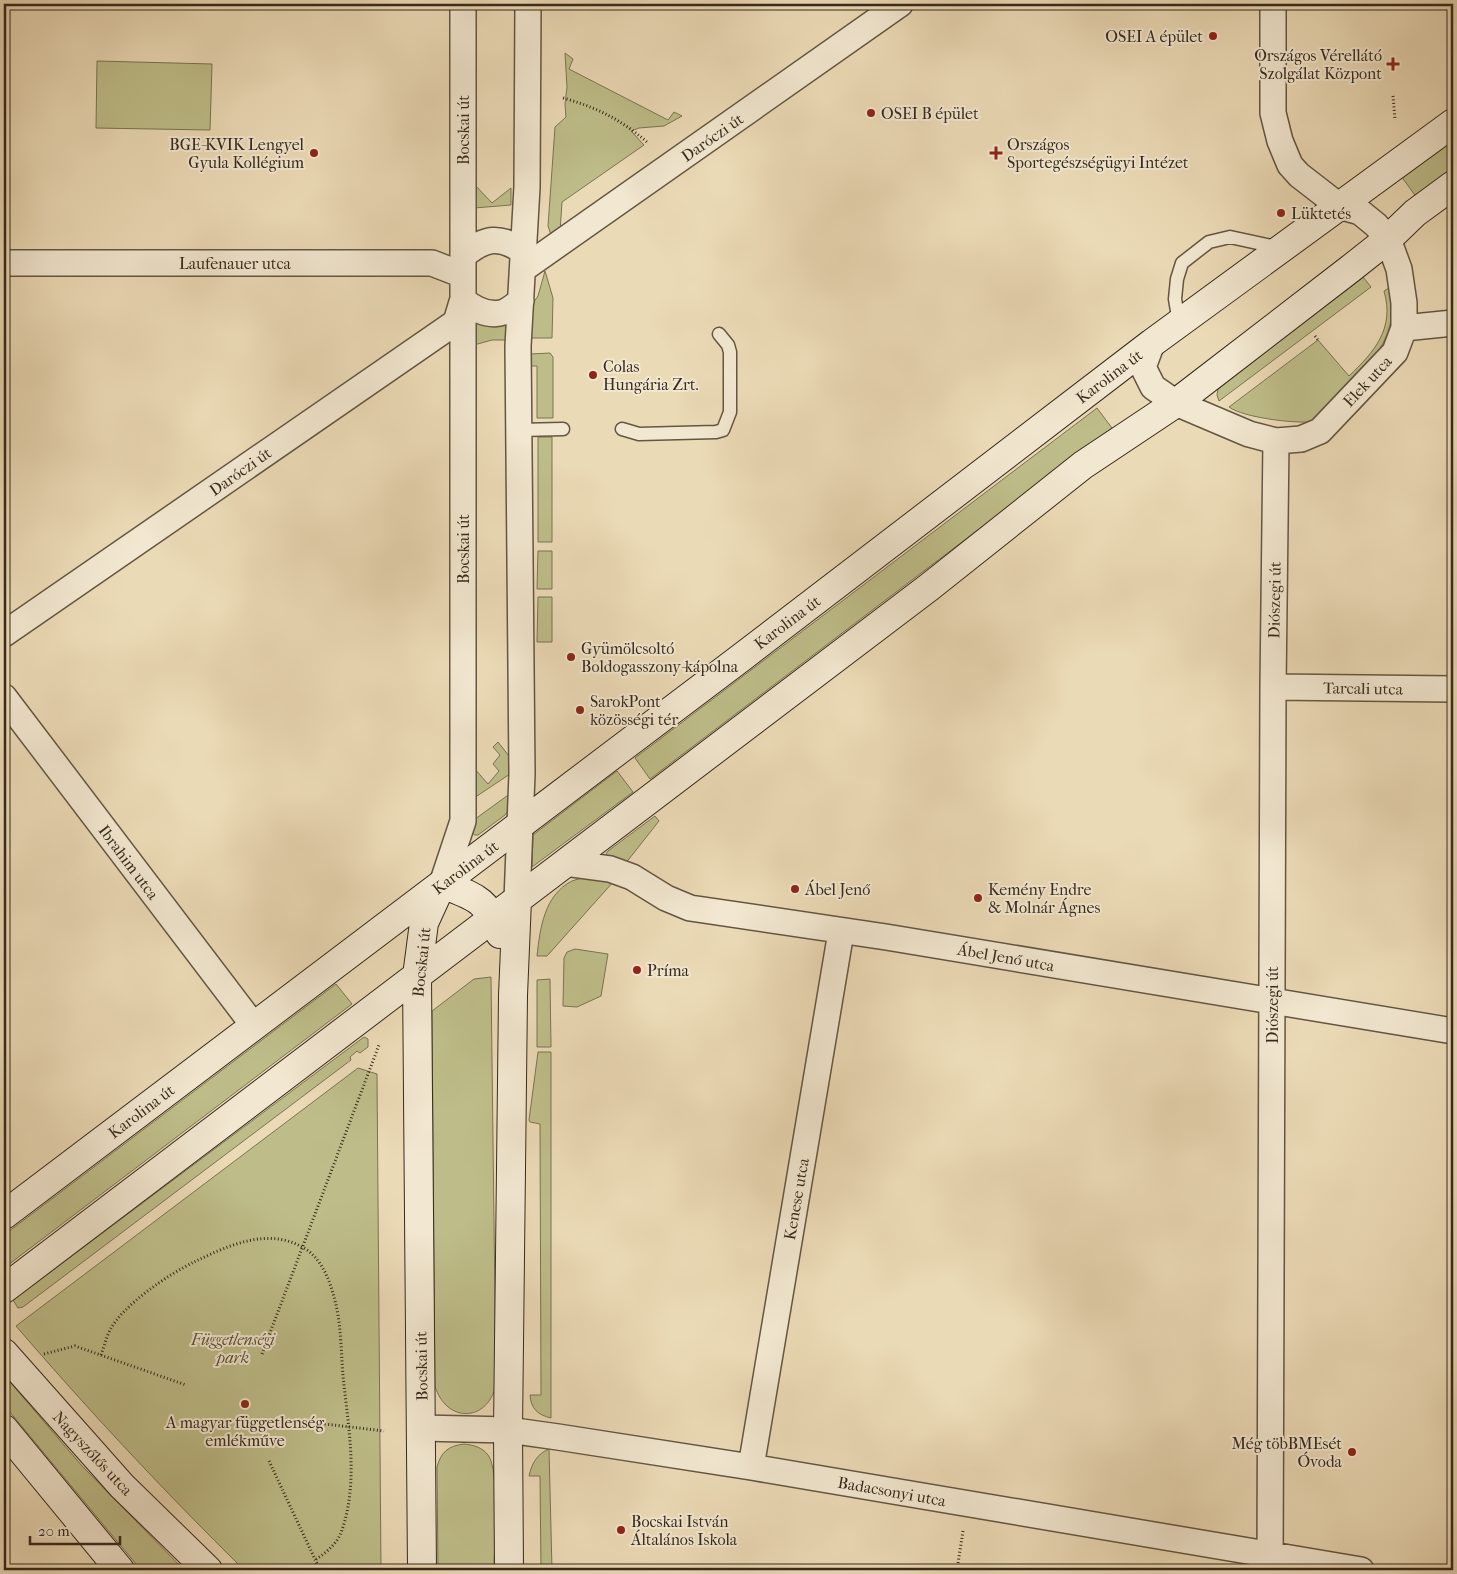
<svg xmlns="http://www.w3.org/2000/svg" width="1457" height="1574" font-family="'IM FELL French Canon',serif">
<rect width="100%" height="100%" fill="#ebdab6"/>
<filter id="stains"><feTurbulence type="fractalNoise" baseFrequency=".004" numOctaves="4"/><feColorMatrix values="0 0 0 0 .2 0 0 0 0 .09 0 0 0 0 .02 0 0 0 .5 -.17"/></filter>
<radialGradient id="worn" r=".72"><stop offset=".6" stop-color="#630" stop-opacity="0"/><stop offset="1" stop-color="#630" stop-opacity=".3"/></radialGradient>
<path fill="#bebd89" stroke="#7a7452" d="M 565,53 L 573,59 L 569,69 L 668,120 L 674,112 L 682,116 L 664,126 L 639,128 L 631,131 L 644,145 L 562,202 L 560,232 L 552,238 L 548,226 L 555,127 L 566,117 L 565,104 L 567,87 Z
M 97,61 L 212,64 L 210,130 L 96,128 Z
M 1453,137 L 1453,170 L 1417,198 L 1401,176 Z
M 474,184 L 492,203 L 511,188 L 511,205 L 474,208 Z
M 545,271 L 553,298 L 552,338 L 530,338 L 531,306 L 538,296 Z
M 1363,277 L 1371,287 L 1219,401 L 1217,395 L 1218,389 Z
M 1389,288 C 1394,314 1392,329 1378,352 L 1311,422 C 1292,423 1245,418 1229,407 L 1318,340 L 1349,376 C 1374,352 1395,329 1384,291 Z
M 474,319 L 507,323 L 507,340 L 492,340 L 474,345 Z
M 550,353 L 553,357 L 553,418 L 537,418 L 537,366 L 530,366 L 530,354 Z
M 1097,408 L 1112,428 L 650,779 L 635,758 Z
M 538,437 L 552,437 L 552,542 L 538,542 Z
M 538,551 L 552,551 L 552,589 L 537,589 Z
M 538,597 L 552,597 L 552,642 L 537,642 Z
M 498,742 L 509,756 L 510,774 L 474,798 L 474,768 L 488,784 L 499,771 L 493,764 L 500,755 L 493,747 Z
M 617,771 L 633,792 L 532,867 L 533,835 Z
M 511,793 L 508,811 L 505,815 L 478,835 L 475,835 L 471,832 L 471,822 Z
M 655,816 L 659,821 L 625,864 L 608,857 L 606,854 L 608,851 Z
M 587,877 L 614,881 L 547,956 L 537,956 C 540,929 544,895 572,881 C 577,879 583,878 587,877 Z
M 575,949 L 608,954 L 601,996 L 577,1007 L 563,1006 L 564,958 L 567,952 Z
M 491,977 L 496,1385 C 487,1423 446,1423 435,1386 L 432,1011 L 474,979 Z
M 550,979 L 551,1047 L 537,1047 L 537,980 Z
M 336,984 L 352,1004 L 4,1268 L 4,1235 Z
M 364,1037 L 368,1039 L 368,1047 L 360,1053 L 357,1051 L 350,1057 L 351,1060 L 23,1307 L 18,1308 L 13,1300 Z
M 538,1052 L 551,1052 L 551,1418 C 538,1415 531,1409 530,1395 L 541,1395 L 540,1124 L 530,1122 L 529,1120 Z
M 358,1068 L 377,1074 L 381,1570 L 244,1570 C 165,1492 89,1411 16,1326 Z
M 4,1375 L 82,1466 L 184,1570 L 141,1570 L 4,1405 Z
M 464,1444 C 473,1445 482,1447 488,1455 C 500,1470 494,1547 494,1570 L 438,1570 L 437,1467 C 441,1452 448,1446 464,1444 Z
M 549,1449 L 552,1570 L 541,1570 L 540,1476 L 529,1476 C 532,1463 537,1454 549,1449 Z"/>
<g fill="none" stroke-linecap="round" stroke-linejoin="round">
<defs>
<path id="lane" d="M 1179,323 L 1175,299 L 1177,279 L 1182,263 L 1209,242 L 1230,237 L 1281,248
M 622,429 L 639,434 L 716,432 L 723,430 L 730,412 L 730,352 L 728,345 L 719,334
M 519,430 L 563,429"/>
<path id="street" d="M 463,256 C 485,237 500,235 524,252
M 4,263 L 432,263 L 463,275
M 523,269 L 900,4
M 463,300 C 474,309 489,317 504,312 C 510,310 516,304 521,301
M 1404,328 L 1453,323
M 1152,343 L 1143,367 L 1153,387 L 1176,403 L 1249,434 L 1276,441 L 1301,439 L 1320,431 L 1395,352 L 1404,328 L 1404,303 L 1399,269 L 1388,239 L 1376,225 L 1360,212 L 1339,206 L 1299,175 L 1290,165 L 1280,141 L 1273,113 L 1273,4
M 4,634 L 456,322 L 462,302
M 1273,687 L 1453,689
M 4,697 L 254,1026
M 565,863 L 610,869 L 632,877 L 666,898 L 690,908 L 886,937 L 1453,1031
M 442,884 L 463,821 L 463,4
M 517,900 L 522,774 L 518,346 L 527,187 L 528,4
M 421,1428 L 508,1430 L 558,1437 L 751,1467 L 1361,1570
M 751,1467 L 841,932
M 1270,1570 L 1273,687 L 1276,441"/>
<path id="secondary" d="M 442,884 C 475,897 487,899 500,934
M 4,1215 L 742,657 L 1152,343 L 1453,123
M 4,1289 L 928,588 L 1083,465 L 1176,403 L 1350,269 L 1388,239 L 1415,213 L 1453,185
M 4,1353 L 122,1486 L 208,1570
M 4,1429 L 120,1570
M 422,1570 L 417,976 L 424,923 L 440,888
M 509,1570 L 508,1430 L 513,995 L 517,900"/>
</defs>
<use href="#lane" stroke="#645642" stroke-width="15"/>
<use href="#street" stroke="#645642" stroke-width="28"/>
<use href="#secondary" stroke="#372a1c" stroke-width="30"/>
<path stroke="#372a1c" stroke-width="3" stroke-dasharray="1 2.5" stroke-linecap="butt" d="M 1393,96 L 1395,119
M 563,98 C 596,107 622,120 648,143
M 1315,336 L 1318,340
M 44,1354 L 75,1346 L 186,1385
M 262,1354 L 379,1045
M 101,1355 C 104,1347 106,1338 110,1330 C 123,1305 169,1274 194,1262 C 227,1246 267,1227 302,1247 C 320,1256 329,1278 334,1297 C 341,1321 341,1350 343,1376 C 348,1425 359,1481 342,1530 C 338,1543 326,1553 315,1560
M 283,1419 L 384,1431
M 269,1461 L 320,1570
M 957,1570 L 963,1531"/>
<use href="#lane" stroke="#f2e7d0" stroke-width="12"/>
<use href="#street" stroke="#f2e7d0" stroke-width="25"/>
<use href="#secondary" stroke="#f2e7d0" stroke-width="28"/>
</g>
<g fill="#8f2418" stroke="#f2e7d0" stroke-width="2">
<circle cx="1213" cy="36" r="5"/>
<path d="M1390.5 56.5h5v5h5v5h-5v5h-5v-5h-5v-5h5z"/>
<circle cx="871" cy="113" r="5"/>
<circle cx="314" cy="153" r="5"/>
<path d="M993.5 145.5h5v5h5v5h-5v5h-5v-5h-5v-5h5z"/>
<circle cx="1281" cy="213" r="5"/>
<circle cx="593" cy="375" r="5"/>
<circle cx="571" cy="657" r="5"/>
<circle cx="580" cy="710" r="5"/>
<circle cx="795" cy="889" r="5"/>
<circle cx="978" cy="898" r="5"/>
<circle cx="637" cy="970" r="5"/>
<circle cx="245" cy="1404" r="5"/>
<circle cx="1352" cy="1452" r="5"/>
<circle cx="621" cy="1530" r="5"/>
</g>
<g text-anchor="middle" stroke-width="4" stroke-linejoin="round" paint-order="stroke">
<g font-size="16" fill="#372a1c" stroke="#f2e7d0" text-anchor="start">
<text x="1203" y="42" text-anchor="end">OSEI A épület</text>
<text x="1382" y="61" text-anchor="end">Országos Vérellátó<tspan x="1382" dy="18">Szolgálat Központ</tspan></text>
<text x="881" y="119">OSEI B épület</text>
<text x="304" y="150" text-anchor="end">BGE-KVIK Lengyel<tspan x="304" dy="18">Gyula Kollégium</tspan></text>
<text x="1007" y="150">Országos<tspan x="1007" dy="18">Sportegészségügyi Intézet</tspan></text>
<text x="1291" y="219">Lüktetés</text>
<text x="603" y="372">Colas<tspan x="603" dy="18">Hungária Zrt.</tspan></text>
<text x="581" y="654">Gyümölcsoltó<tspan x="581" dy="18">Boldogasszony-kápolna</tspan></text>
<text x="590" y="707">SarokPont<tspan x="590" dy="18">közösségi tér</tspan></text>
<text x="805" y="895">Ábel Jenő</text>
<text x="988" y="895">Kemény Endre<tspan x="988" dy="18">&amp; Molnár Ágnes</tspan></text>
<text x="647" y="976">Príma</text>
<text x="245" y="1428" text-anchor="middle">A magyar függetlenség<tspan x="245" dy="18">emlékműve</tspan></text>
<text x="1342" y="1449" text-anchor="end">Még töbBMEsét<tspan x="1342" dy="18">Óvoda</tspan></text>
<text x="631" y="1527">Bocskai István<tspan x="631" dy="18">Általános Iskola</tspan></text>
</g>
<g font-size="16" fill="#372a1c" stroke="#f2e7d0">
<text transform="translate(463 130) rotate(-90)" y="6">Bocskai út</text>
<text transform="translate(712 137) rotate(-35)" y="6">Daróczi út</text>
<text x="235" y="269">Laufenauer utca</text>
<text transform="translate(1109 376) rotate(-37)" y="6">Karolina út</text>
<text transform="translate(1367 381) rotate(-47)" y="6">Elek utca</text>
<text transform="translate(240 471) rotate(-35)" y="6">Daróczi út</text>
<text transform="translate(463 549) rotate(-90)" y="6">Bocskai út</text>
<text transform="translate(1274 600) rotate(-89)" y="6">Diószegi út</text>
<text transform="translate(787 622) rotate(-37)" y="6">Karolina út</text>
<text transform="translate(1363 688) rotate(1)" y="6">Tarcali utca</text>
<text transform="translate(129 862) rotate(53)" y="6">Ibrahim utca</text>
<text transform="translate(465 867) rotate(-37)" y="6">Karolina út</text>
<text transform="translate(1006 957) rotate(10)" y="6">Ábel Jenő utca</text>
<text transform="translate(421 962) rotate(-84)" y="6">Bocskai út</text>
<text transform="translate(1272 1005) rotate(-90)" y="6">Diószegi út</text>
<text transform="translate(141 1111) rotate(-37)" y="6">Karolina út</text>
<text transform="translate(796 1199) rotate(-80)" y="6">Kenese utca</text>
<text transform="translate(421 1366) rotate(-91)" y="6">Bocskai út</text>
<text transform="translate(93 1453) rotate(47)" y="6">Nagyszőlős utca</text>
<text transform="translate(892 1491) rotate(10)" y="6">Badacsonyi utca</text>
</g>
<g font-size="16" font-style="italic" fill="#594f37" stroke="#f2e7d0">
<text x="233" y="1345">Függetlenségi<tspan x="233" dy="18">park</tspan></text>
</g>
</g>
<rect width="1457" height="1574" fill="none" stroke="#ebdab6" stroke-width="20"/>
<rect x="5" y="5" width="1447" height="1564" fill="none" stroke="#372a1c" stroke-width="2.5"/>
<rect x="10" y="10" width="1437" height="1554" fill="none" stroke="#372a1c"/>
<path d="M30 1536v8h90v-8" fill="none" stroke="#372a1c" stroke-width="2.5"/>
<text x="38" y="1536" font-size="15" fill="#372a1c" stroke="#f2e7d0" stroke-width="4" paint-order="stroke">20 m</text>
<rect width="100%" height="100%" filter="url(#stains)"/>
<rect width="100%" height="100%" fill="url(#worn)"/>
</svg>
